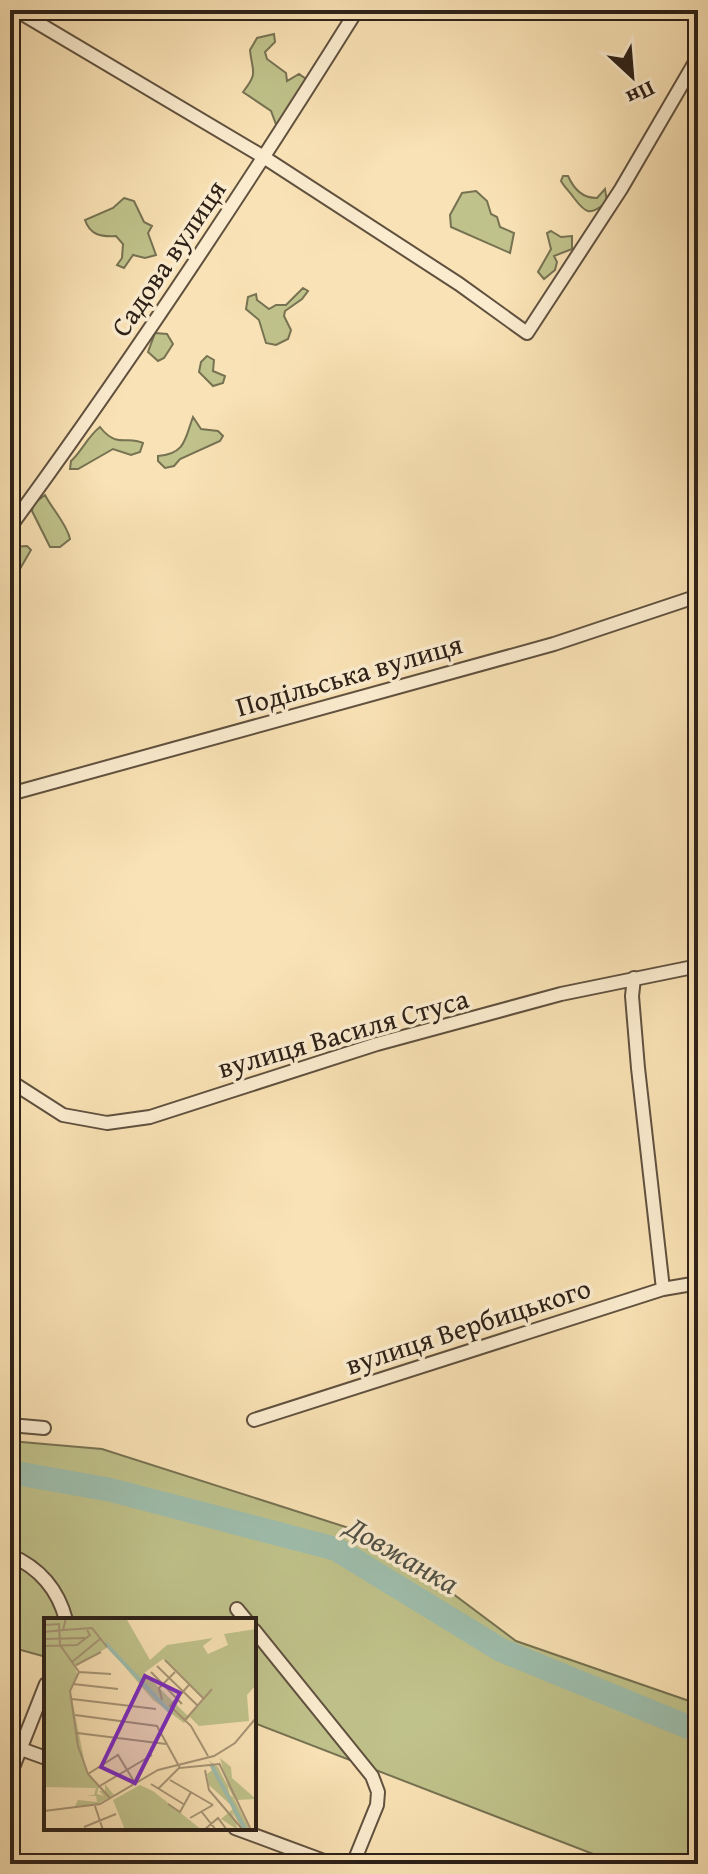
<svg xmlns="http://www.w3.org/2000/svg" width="708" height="1874" font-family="'Gentium Book Plus',serif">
<rect width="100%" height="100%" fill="#f9e2b5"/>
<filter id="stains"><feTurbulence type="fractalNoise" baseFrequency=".0025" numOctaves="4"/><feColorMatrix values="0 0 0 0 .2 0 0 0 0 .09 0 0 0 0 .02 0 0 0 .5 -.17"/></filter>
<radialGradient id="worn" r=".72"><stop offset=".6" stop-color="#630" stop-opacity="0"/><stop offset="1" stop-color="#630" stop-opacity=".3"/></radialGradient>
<path fill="#c0c28b" stroke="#767252" stroke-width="2" d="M 274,34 L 275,42 L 265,52 L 267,59 L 286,73 L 287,81 L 299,74 L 306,79 L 277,127 L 271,111 L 243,92 C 259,72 252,72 250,50 L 257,38 Z
M 563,176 L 568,176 C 574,189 582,198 597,198 L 605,189 L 607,202 C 590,216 586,214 574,198 C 570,192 565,188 561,181 Z
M 476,191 L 487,201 L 491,214 L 497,217 L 500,227 L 514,233 L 510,253 L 451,227 L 450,215 L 462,193 Z
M 124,198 L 134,201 L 144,222 L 152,226 L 148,233 L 156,255 L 145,258 L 133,255 L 124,268 L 117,265 L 122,258 L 123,244 L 116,236 C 101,237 90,235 85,220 L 113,208 Z
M 551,231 L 561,237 L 572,236 L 572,249 L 554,256 L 557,262 L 555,270 L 544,279 L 538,272 L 551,249 L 547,233 Z
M 303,288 L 308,291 L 302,299 L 285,311 L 284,316 L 291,330 L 288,339 L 276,345 L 266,343 L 259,320 L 246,309 L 248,297 L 256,294 L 257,300 L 269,309 L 276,305 L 286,305 Z
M 155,333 L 167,334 L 173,344 L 164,358 L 158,361 L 148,352 Z
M 207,356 L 214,360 L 213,371 L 225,376 L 223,383 L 213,386 L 199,372 L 201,362 Z
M 193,417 L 201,429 L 218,431 L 223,436 L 220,441 L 180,459 L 174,466 L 165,468 L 158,461 L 158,456 C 186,454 185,438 193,417 Z
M 100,427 C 117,449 127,435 143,443 L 140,452 L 131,455 L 113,449 L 78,469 L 70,469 L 71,461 C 82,451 88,436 100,427 Z
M 45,495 C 52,509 67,524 70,539 L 60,547 L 50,547 L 32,511 L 33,504 Z
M 27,546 L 31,550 L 10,586 L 10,547 Z
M 10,1441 L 102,1449 L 377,1537 L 516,1641 L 698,1704 L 698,1864 L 619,1864 L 254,1723 L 254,1620 L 46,1620 L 46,1657 L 10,1647 Z"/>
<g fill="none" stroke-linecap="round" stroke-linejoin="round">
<path stroke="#9ebead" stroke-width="24" d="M 10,1472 L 111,1490 L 336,1549 L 501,1650 L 698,1731"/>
<defs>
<path id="street" d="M 16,10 L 262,156 L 459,284 L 527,333 L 621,189 L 698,57
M 10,527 C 133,359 247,186 357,10
M 10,794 L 554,644 L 698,596
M 634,978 L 632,996 L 638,1068 L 663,1289
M 10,1081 L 63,1115 L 107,1123 L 150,1117 L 377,1044 L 561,994 L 698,966
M 254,1420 L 663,1289 L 698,1283
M 10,1425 L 44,1428
M 10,1555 C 40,1568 58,1589 66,1620
M 237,1609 L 246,1620
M 254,1630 L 372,1776 L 378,1792 L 377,1805 L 353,1864
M 10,1745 L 46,1758
M 10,1775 L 46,1684
M 235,1828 L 332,1864"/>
</defs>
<use href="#street" stroke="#60513f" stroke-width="16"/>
<use href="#street" stroke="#fbeccf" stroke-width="12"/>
</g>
<g text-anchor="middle" stroke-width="7" stroke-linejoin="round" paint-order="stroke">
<g font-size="28" fill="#2d2118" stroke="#fbeccf">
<text transform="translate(168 258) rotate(-56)" y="10">Садова вулиця</text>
<text transform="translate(349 675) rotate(-16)" y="10">Подільська вулиця</text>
<text transform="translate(343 1033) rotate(-16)" y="10">вулиця Василя Стуса</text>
<text transform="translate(468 1326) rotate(-18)" y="10">вулиця Вербицького</text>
</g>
<g font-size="30" font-style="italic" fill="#4f5045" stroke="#fbeccf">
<text transform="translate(402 1555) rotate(30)" y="10">Довжанка</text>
</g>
</g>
<g transform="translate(44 1618)">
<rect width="212" height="212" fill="#f9e2b5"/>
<path d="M 82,0 L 106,42 L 123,27 L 169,20 L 159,28 L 164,36 L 184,27 L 180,16 L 212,11 L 212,67 L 203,77 L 205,103 L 155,108 L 146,99 L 140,105 L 109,82 L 64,29 L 31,49 L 34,59 L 26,71 L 43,156 L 55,167 L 53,176 L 60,178 L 55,173 L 61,173 L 61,166 L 70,177 L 53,186 L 31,188 L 34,182 L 53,184 L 52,178 L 49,178 L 42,177 L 50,177 L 52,170 L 0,169 L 0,2 ZM 119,41 L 160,82 L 144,98 L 100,55 ZM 176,140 L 187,149 L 188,160 L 212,181 L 193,182 L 186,177 ZM 164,142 L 174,149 L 206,212 L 199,212 L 188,194 L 194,212 L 177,201 L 190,190 L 165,167 L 163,156 L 171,150 ZM 96,167 L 109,173 L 158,212 L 81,212 L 69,182 Z" fill="#c0c28b" fill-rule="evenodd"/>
<path fill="none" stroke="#9ebead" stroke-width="4" d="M 61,25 L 128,96M 167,146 L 201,211"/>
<path fill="none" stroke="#a79576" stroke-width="2" d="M 0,7 L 15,6 L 16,27 L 35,54 L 26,73 L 34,128 L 44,156 L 66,180M 19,12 L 48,10 L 63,29M 0,14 L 19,12 L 22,0M 0,21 L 41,20M 0,28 L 33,27 L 46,17 L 43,12M 121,42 L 160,81M 28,44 L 56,21M 32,47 L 57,34M 113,48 L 154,88M 35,54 L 67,56M 107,54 L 138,86M 29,66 L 74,71M 145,67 L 126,88 L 147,108 L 164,138M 28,81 L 112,91M 118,82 L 115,70 L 131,54M 31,97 L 113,108 L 136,150 L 176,146M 141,102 L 168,71M 33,115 L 122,126M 175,145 L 207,212M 161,152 L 165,172 L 199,212M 44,156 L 74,137 L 91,165M 126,162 L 169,187M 107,166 L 141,187M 54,169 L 108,137M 114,171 L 135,150M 124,186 L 136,194 L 147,174M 51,188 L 59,212M 0,193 L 56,186 L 114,152 L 170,138 L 191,125 L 212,100M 157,193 L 172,212M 146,200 L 169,187M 40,209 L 72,196M 160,212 L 174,200 L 183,212"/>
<path fill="#7b2cbf" fill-opacity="0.15" stroke="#7b2cbf" stroke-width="4" d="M 101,58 L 136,75 L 91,165 L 57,149 Z"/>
<rect width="212" height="212" fill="none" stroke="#2d2118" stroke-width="4"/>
</g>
<rect width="708" height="1874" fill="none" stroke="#f9e2b5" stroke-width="40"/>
<rect x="12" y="12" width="684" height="1850" fill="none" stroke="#2d2118" stroke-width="4"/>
<rect x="20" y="20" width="668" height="1834" fill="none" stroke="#2d2118" stroke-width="2"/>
<g transform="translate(632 76) rotate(154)" stroke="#fbeccf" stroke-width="6" paint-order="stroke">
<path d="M0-6L14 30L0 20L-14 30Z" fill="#2d2118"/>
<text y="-12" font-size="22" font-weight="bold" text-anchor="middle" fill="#2d2118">Пн</text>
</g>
<rect width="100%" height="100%" filter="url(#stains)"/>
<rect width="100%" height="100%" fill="url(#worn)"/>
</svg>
